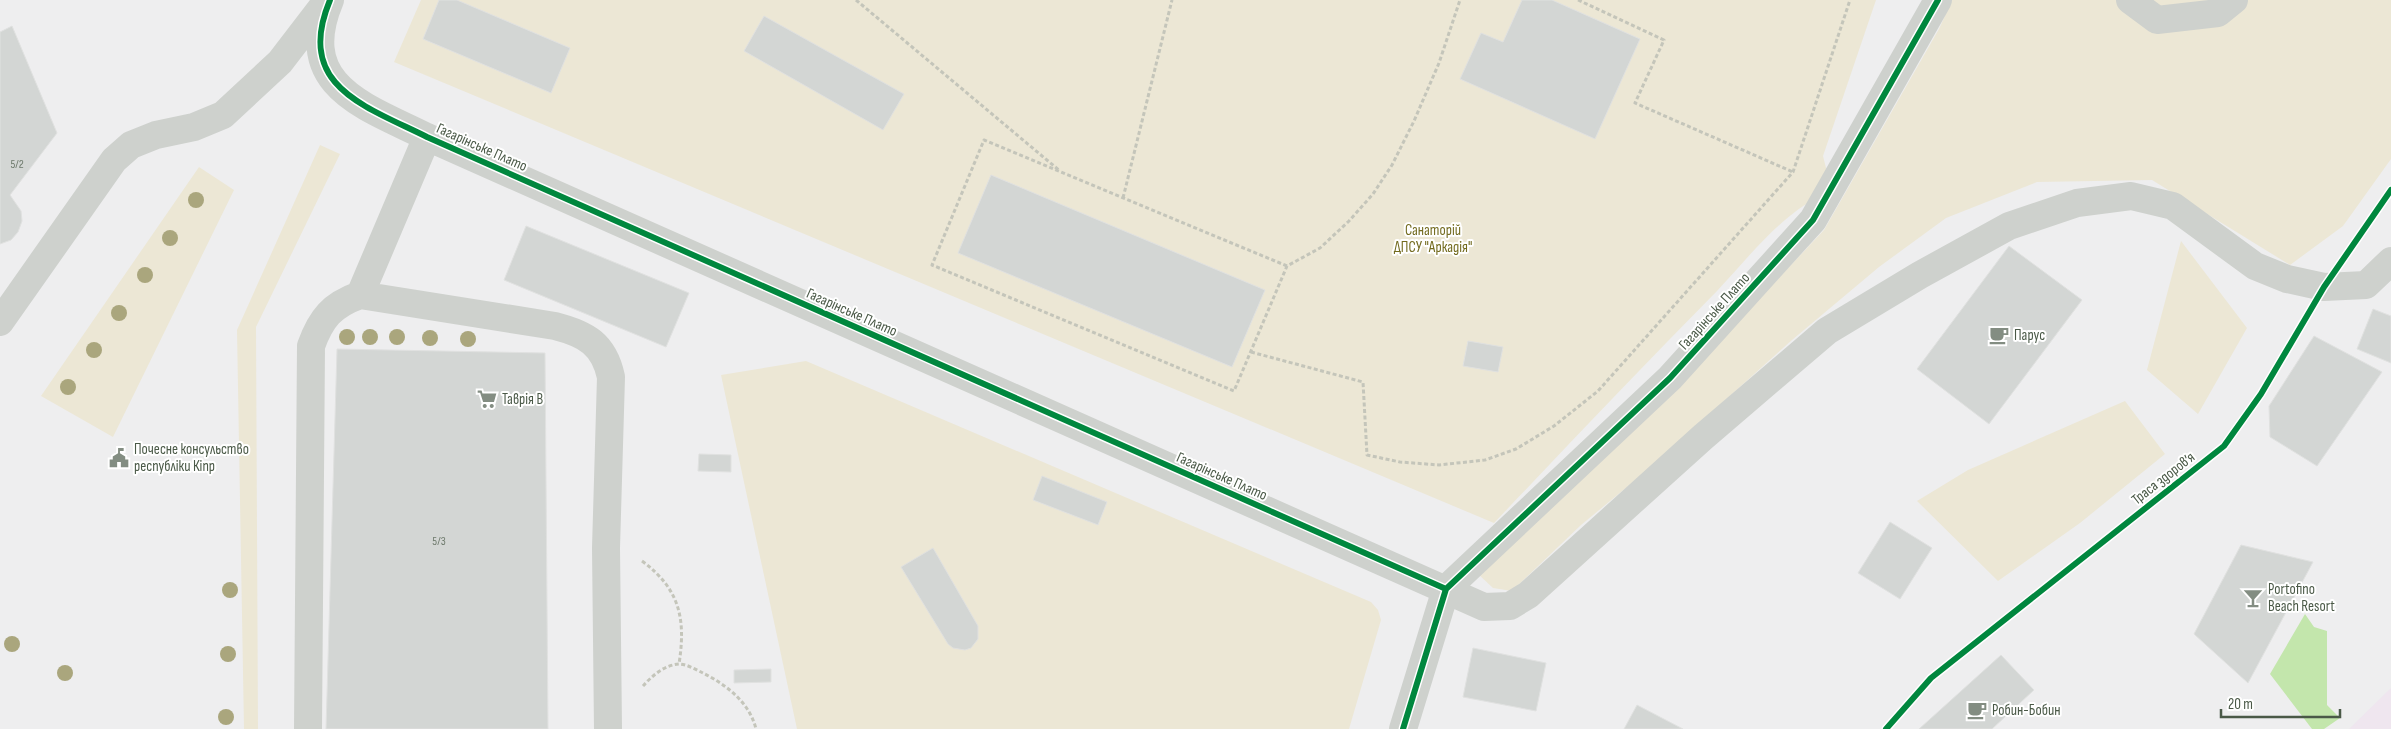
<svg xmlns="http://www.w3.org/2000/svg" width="2391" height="729" font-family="'Sofia Sans Condensed',sans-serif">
<rect width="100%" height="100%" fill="#eeeeef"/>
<path fill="#ece7d5" d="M 421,0 L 1876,0 L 1823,156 L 1828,176 L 1819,197 C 1781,215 1746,260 1717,291 C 1642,367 1568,445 1494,523 L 394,62 Z
M 1952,0 L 2391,0 L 2391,159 L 2343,226 L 2290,265 L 2152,180 L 2037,182 L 1946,218 L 1879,267 L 1792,340 L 1650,468 L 1581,525 L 1512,591 L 1493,588 L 1477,573 L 1674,389 L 1824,230 L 1939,29 Z
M 320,145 L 340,154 L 256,327 L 258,729 L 244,729 L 237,330 Z
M 199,167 L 234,190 L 113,437 L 41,396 Z
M 2181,241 L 2247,328 L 2198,414 L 2147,370 Z
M 806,361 L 1371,602 L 1378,610 L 1381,620 L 1349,729 L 797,729 L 721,375 Z
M 2125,401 L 2165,454 L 2080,523 L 1998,581 L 1917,501 L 1968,470 Z"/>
<path fill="#efe6ef" d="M 2391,688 L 2391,729 L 2349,729 Z"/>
<path fill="#c3e6ac" d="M 2305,614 L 2314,627 L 2327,631 L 2327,705 L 2340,718 L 2324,729 L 2312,729 L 2270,674 Z"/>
<path fill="#d3d6d4" stroke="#e0e1e0" d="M 439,0 L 457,0 L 570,48 L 551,93 L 423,39 Z
M 1522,0 L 1552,0 L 1640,39 L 1595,139 L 1460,79 L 1481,33 L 1503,42 Z
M 764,16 L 904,94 L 883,130 L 744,51 Z
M 12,26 L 57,133 L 10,195 L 21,211 L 22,221 L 18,232 L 11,240 L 0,244 L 0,32 Z
M 991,175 L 1265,290 L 1232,367 L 958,253 Z
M 526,226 L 689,293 L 666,347 L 504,280 Z
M 2009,246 L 2082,300 L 1989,424 L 1917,369 Z
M 2373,309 L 2391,316 L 2391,363 L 2357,349 Z
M 2314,336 L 2382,372 L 2317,466 L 2270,437 L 2269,406 Z
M 1468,341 L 1503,347 L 1498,372 L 1463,366 Z
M 337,349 L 545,353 L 548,729 L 326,729 Z
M 699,454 L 731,455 L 731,472 L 698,471 Z
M 1042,476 L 1107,502 L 1098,525 L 1033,500 Z
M 1890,522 L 1932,548 L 1900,599 L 1858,573 Z
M 2241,545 L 2313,562 L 2248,683 L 2194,634 Z
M 933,548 L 978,626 L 978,639 L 971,648 L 965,650 L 953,648 L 948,644 L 901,567 Z
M 1473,648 L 1546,663 L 1536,711 L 1463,697 Z
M 2001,655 L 2034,690 L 1992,729 L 1919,729 Z
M 771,669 L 771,682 L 734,683 L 734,670 Z
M 1637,705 L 1683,729 L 1624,729 Z"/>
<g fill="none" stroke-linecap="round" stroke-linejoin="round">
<path stroke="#c4c5ba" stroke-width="3" stroke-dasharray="4 2.5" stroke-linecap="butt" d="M 856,0 L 1060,171
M 1578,0 L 1664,40 L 1635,103 L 1793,172
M 1123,198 L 1172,0
M 1287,266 L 984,140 L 932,265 L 1234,391 L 1287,266 L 1320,248 L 1349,221 L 1373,194 L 1392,165 L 1414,121 L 1439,63 L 1460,0
M 1251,352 L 1363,382 L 1367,455 L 1400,462 L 1439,465 L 1485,460 L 1516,449 L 1554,426 L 1598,391 L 1793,172 L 1850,0
M 642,561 C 680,589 686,619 679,664
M 643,686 C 652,676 664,665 679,664 C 686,664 695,669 701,672 C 725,684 749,701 756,729"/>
<path stroke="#ced1cd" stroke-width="28" d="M 330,0 C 294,86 365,106 427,137 L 1484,607 L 1510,606 L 1528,595 L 1703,437 L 1827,331 L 1920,275 L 2009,226 L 2077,203 L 2131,196 L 2173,206 L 2255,266 L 2287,279 L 2324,287 L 2366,285 L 2391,261
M 2130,0 L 2157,20 L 2218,13 L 2234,0
M 360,295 L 427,137
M 0,322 L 114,160 L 131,145 L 156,135 L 194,127 L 223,115 L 280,62 L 323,6
M 308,729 L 311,346 C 321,318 332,305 360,295 L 555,326 C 586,334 604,344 611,377 L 606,548 L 608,729
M 1403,729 L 1446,589 L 1670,378 L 1813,220 L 1938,0"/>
<defs>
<path id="cycleway" d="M 330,0 C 294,86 365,106 427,137 L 1446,589
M 1403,729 L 1446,589 L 1670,378 L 1813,220 L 1938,0
M 1886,729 L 1931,678 L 2224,446 L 2261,394 L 2324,287 L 2391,190"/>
</defs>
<use href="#cycleway" stroke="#fff" stroke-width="9"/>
<use href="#cycleway" stroke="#00873e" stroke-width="6"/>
</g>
<g fill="#aaa67d">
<circle cx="196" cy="200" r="8"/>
<circle cx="170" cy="238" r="8"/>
<circle cx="145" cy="275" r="8"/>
<circle cx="119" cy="313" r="8"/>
<circle cx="347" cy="337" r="8"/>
<circle cx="370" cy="337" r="8"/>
<circle cx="397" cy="337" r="8"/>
<circle cx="430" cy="338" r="8"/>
<circle cx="468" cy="339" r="8"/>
<circle cx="94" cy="350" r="8"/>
<circle cx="68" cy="387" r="8"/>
<circle cx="230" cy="590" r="8"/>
<circle cx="12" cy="644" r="8"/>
<circle cx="228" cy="654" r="8"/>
<circle cx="65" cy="673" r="8"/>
<circle cx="226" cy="717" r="8"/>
</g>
<defs>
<symbol id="cafe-bare" viewBox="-9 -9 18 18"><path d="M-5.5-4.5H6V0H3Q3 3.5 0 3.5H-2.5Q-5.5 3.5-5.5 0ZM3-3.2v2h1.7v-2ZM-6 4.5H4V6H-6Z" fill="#838d82" stroke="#fff" stroke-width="2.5" paint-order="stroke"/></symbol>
<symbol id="supermarket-bare" viewBox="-9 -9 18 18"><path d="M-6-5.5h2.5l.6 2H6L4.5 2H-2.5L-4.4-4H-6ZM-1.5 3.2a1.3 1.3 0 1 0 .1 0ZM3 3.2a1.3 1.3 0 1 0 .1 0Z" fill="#838d82" stroke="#fff" stroke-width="2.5" paint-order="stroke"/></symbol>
<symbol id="civic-bare" viewBox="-9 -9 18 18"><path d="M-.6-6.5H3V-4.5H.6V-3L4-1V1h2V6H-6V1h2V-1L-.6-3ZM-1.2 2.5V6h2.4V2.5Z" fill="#838d82" stroke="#fff" stroke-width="2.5" paint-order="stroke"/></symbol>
<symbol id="bar-bare" viewBox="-9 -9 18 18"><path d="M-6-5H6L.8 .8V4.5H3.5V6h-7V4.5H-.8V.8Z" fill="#838d82" stroke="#fff" stroke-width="2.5" paint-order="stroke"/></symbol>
</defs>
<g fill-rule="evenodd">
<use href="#cafe-bare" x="1985" y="321" width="28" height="28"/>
<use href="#supermarket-bare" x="473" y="385" width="28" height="28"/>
<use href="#civic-bare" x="105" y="444" width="28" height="28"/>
<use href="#bar-bare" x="2239" y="584" width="28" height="28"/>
<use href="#cafe-bare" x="1963" y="696" width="28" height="28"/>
</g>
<g text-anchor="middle" stroke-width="4" stroke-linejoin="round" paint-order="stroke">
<g font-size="12" fill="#6e7a6c">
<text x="17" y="168">5/2</text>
<text x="439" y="545">5/3</text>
</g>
<g font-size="15" fill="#4a5947" stroke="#fff">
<text transform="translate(482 147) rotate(24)" y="5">Гагарінське Плато</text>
<text transform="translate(1714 311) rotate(-48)" y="5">Гагарінське Плато</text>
<text transform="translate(852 312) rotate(24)" y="5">Гагарінське Плато</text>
<text transform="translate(1222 476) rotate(24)" y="5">Гагарінське Плато</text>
<text transform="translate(2163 478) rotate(-38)" y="5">Траса здоров’я</text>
</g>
<g font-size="15" fill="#736b1f" stroke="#fff">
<text x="1433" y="235">Санаторій<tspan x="1433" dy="17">ДПСУ "Аркадія"</tspan></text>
</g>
<g font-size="15" fill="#4a5947" stroke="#fff" text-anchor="start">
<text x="2014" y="340">Парус</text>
<text x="502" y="404">Таврія В</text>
<text x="134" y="454">Почесне консульство<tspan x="134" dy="17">республіки Кіпр</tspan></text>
<text x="2268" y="594">Portofino<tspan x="2268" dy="17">Beach Resort</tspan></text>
<text x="1992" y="715">Робин-Бобин</text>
</g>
</g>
<path d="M2221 709v8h119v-8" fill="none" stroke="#4a5947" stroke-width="2.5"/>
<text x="2228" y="709" font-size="15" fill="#4a5947" stroke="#ffffff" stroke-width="4" paint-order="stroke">20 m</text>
</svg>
